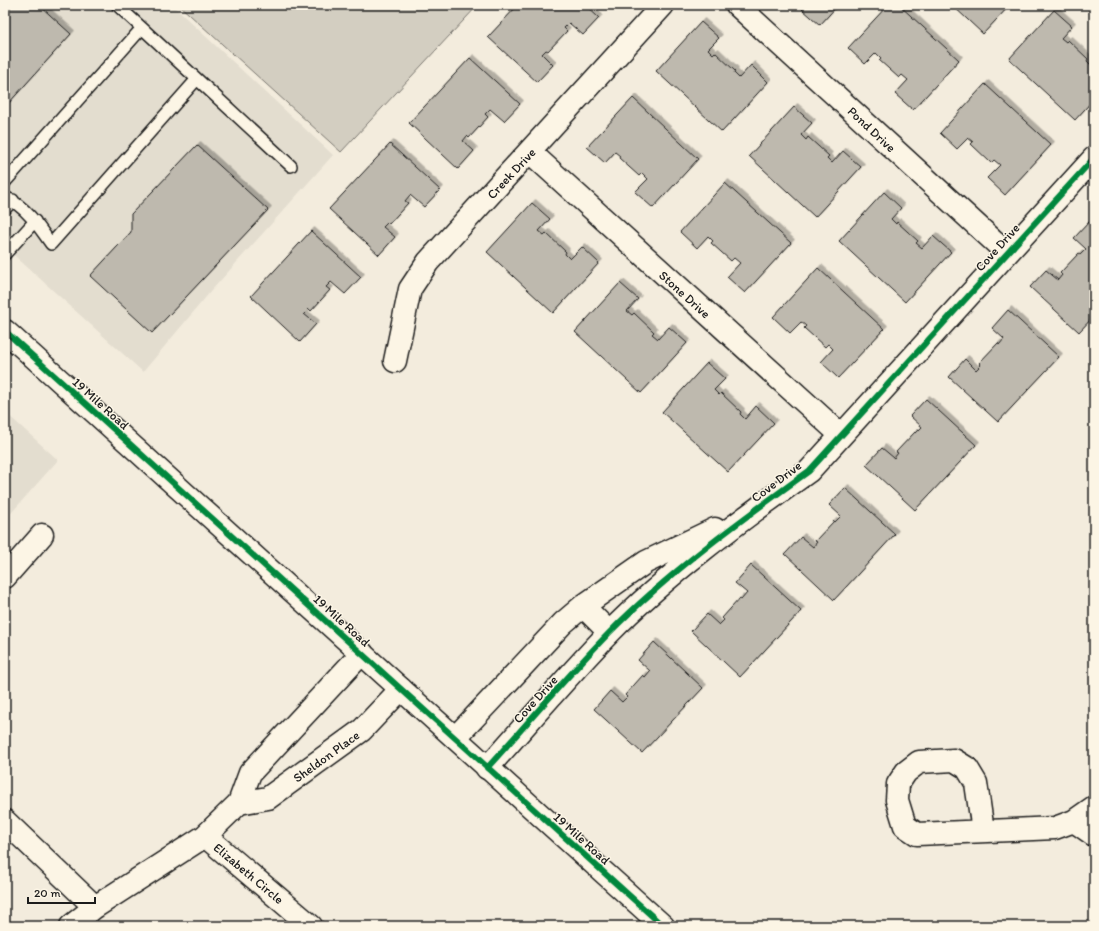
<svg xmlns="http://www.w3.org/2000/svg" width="1099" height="931" font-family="Itim,sans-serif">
<defs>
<filter id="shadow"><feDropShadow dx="3.5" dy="-3.5" stdDeviation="0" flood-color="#0004"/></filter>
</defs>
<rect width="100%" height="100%" fill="#f3ecdd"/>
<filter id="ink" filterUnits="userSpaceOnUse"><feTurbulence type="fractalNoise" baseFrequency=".025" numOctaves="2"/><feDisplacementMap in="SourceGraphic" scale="8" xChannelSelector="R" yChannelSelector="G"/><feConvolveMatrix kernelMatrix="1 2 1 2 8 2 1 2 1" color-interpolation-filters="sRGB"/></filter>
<g filter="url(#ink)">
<path fill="#e3ddcf" d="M 5,5 L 172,5 L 333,155 L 211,291 L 143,372 L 5,247 Z
M 5,412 L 58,460 L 5,520 Z"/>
<path fill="#d3cec1" stroke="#78756e" d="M 179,5 L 478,5 L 341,152 Z"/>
<path fill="#beb9ae" stroke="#1c1c1c" filter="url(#shadow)" d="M 5,5 L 39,5 L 71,34 L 7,105 L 5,105 Z
M 518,5 L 585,5 L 599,18 L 583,35 L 569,23 L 564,28 L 567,31 L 548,51 L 546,50 L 542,54 L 553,65 L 537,82 L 488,37 Z
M 806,5 L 838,5 L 820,25 L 802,9 Z
M 888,5 L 899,5 L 959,60 L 913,110 L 895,94 L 908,80 L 902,75 L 899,78 L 879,60 L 881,58 L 876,53 L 865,64 L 848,48 Z
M 952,5 L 1010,5 L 983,34 Z
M 1054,10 L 1072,26 L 1061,38 L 1066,42 L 1068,40 L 1088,59 L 1087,61 L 1092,66 L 1094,64 L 1094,99 L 1075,120 L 1009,59 Z
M 701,22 L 719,38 L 708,49 L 713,54 L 715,52 L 735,71 L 734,73 L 739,78 L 751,65 L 768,82 L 722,132 L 656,71 Z
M 470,58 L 520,104 L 504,121 L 490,109 L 485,114 L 488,117 L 469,138 L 467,136 L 463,141 L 474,151 L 458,169 L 409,123 Z
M 985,84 L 1051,145 L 1005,195 L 987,178 L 1000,165 L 994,160 L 991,163 L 971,144 L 973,142 L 968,138 L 957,149 L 940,133 Z
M 633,98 L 698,159 L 653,208 L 635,192 L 648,179 L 642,173 L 639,176 L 619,158 L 620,156 L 615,152 L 605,163 L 587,147 Z
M 794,107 L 812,123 L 801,135 L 806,140 L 808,137 L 829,156 L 827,158 L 832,163 L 843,151 L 861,167 L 815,217 L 749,156 Z
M 390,144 L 440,190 L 424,207 L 410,195 L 405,201 L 408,203 L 389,224 L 388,222 L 383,227 L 395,237 L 379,255 L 329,209 Z
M 197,145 L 268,210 L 152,333 L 90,276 L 131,232 L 131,214 Z
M 725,183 L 791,243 L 745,293 L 727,277 L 740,263 L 734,258 L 731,261 L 711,243 L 713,241 L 708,236 L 697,248 L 680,232 Z
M 884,192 L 901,208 L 891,219 L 896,224 L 897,222 L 918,241 L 916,243 L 922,248 L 933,236 L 951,252 L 905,302 L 839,241 Z
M 532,203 L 550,219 L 539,231 L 544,235 L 546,233 L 566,252 L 565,254 L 570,259 L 582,247 L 599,263 L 553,313 L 487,252 Z
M 1090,221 L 1094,224 L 1094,316 L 1079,332 L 1030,287 L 1046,270 L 1058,280 L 1062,275 L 1060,273 L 1079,253 L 1080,255 L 1086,249 L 1074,238 Z
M 311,231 L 361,277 L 345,294 L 331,282 L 326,287 L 330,290 L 311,311 L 309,309 L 304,314 L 316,324 L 300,342 L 251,296 Z
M 818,268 L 884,329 L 838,378 L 821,362 L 833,349 L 828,344 L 825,347 L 804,328 L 806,326 L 801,322 L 790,333 L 773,317 Z
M 620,283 L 638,299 L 627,311 L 632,315 L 634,313 L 654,332 L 652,334 L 658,339 L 669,327 L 687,343 L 641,393 L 575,332 Z
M 1008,310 L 1059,357 L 998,422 L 949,377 L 965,359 L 976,370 L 981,365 L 979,363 L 998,343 L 999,345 L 1004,339 L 992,328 Z
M 707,363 L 725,379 L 714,390 L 719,395 L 721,393 L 741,412 L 740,414 L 745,419 L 756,406 L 774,423 L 728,472 L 662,412 Z
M 926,399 L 976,445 L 915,510 L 866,465 L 882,448 L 894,458 L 898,453 L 896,452 L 915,432 L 916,433 L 922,427 L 910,416 Z
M 845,488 L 895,534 L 834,600 L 785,554 L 801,537 L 813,547 L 817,542 L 815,541 L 834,521 L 835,522 L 841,516 L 829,505 Z
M 751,565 L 801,611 L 740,677 L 691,631 L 707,614 L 719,625 L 724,620 L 722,618 L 740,598 L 741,600 L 747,593 L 735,583 Z
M 654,642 L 703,688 L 642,753 L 594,709 L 610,691 L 622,702 L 627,697 L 625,695 L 643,675 L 645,677 L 650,671 L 638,660 Z"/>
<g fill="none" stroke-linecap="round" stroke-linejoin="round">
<defs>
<path id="service" d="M 142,28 L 197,79
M 5,182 L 142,28 L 117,5
M 5,197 C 25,206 38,225 51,244 L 197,79 L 291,166
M 5,209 L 13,200
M 5,254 L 35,221"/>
<path id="minor" d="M 737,5 L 1007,253
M 530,152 L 841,435
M 395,361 L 410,289 L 428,262 L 663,5
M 5,577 L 42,535
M 583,606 L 609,632
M 362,653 L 250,773 L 239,803 L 268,798 L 362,730 L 401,689
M 455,738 L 563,623 L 583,606 L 646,562 L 715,529
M 487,768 C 528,723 567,676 609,633 C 668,573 741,520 809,471 L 1094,158
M 5,821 L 95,907
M 1074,821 L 1094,835
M 983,831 L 976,783 L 967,768 L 954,760 L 919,762 L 906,772 L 898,784 L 897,800 L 905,826 L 917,834 L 1055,828 L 1074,821 L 1094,807
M 205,836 L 311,926
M 71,926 L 95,907 L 205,836 L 239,803"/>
<path id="tertiary" d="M 5,331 L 663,926"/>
</defs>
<use href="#service" stroke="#1c1c1c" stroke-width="14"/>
<use href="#minor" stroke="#1c1c1c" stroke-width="25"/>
<use href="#tertiary" stroke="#1c1c1c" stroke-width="25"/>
<use href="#service" stroke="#fcf5e5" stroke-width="11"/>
<use href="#minor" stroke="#fcf5e5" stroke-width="22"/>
<use href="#tertiary" stroke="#fcf5e5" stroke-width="22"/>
<defs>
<path id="cycleway" d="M 5,331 L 663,926
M 487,768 C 528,723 567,676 609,633 C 668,573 741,520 809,471 L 1094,158"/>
</defs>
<use href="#cycleway" stroke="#fcf5e5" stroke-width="8"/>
<use href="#cycleway" stroke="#00873e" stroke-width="6"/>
</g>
</g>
<g text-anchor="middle" stroke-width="3" stroke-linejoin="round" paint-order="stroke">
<g font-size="13" fill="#1c1c1c" stroke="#fcf5e5">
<text transform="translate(872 129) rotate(43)" y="5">Pond Drive</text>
<text transform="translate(511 173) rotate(-47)" y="5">Creek Drive</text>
<text transform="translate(997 247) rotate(-48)" y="5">Cove Drive</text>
<text transform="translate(685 294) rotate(42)" y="5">Stone Drive</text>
<text transform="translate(101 403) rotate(42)" y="5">19 Mile Road</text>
<text transform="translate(776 481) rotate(-37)" y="5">Cove Drive</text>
<text transform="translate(342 620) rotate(42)" y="5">19 Mile Road</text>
<text transform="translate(535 699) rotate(-48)" y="5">Cove Drive</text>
<text transform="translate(326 756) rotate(-36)" y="5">Sheldon Place</text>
<text transform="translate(582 838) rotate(42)" y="5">19 Mile Road</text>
<text transform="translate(249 873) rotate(40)" y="5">Elizabeth Circle</text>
</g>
</g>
<rect width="1099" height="931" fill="none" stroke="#fcf5e5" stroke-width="20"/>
<rect x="10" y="10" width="1079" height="911" fill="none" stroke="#1c1c1c" stroke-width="1.5" filter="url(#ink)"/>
<path d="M28 897v6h67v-6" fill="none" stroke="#1c1c1c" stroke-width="2"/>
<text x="34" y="897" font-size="12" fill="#1c1c1c" stroke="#fcf5e5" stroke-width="3" paint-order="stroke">20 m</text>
</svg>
